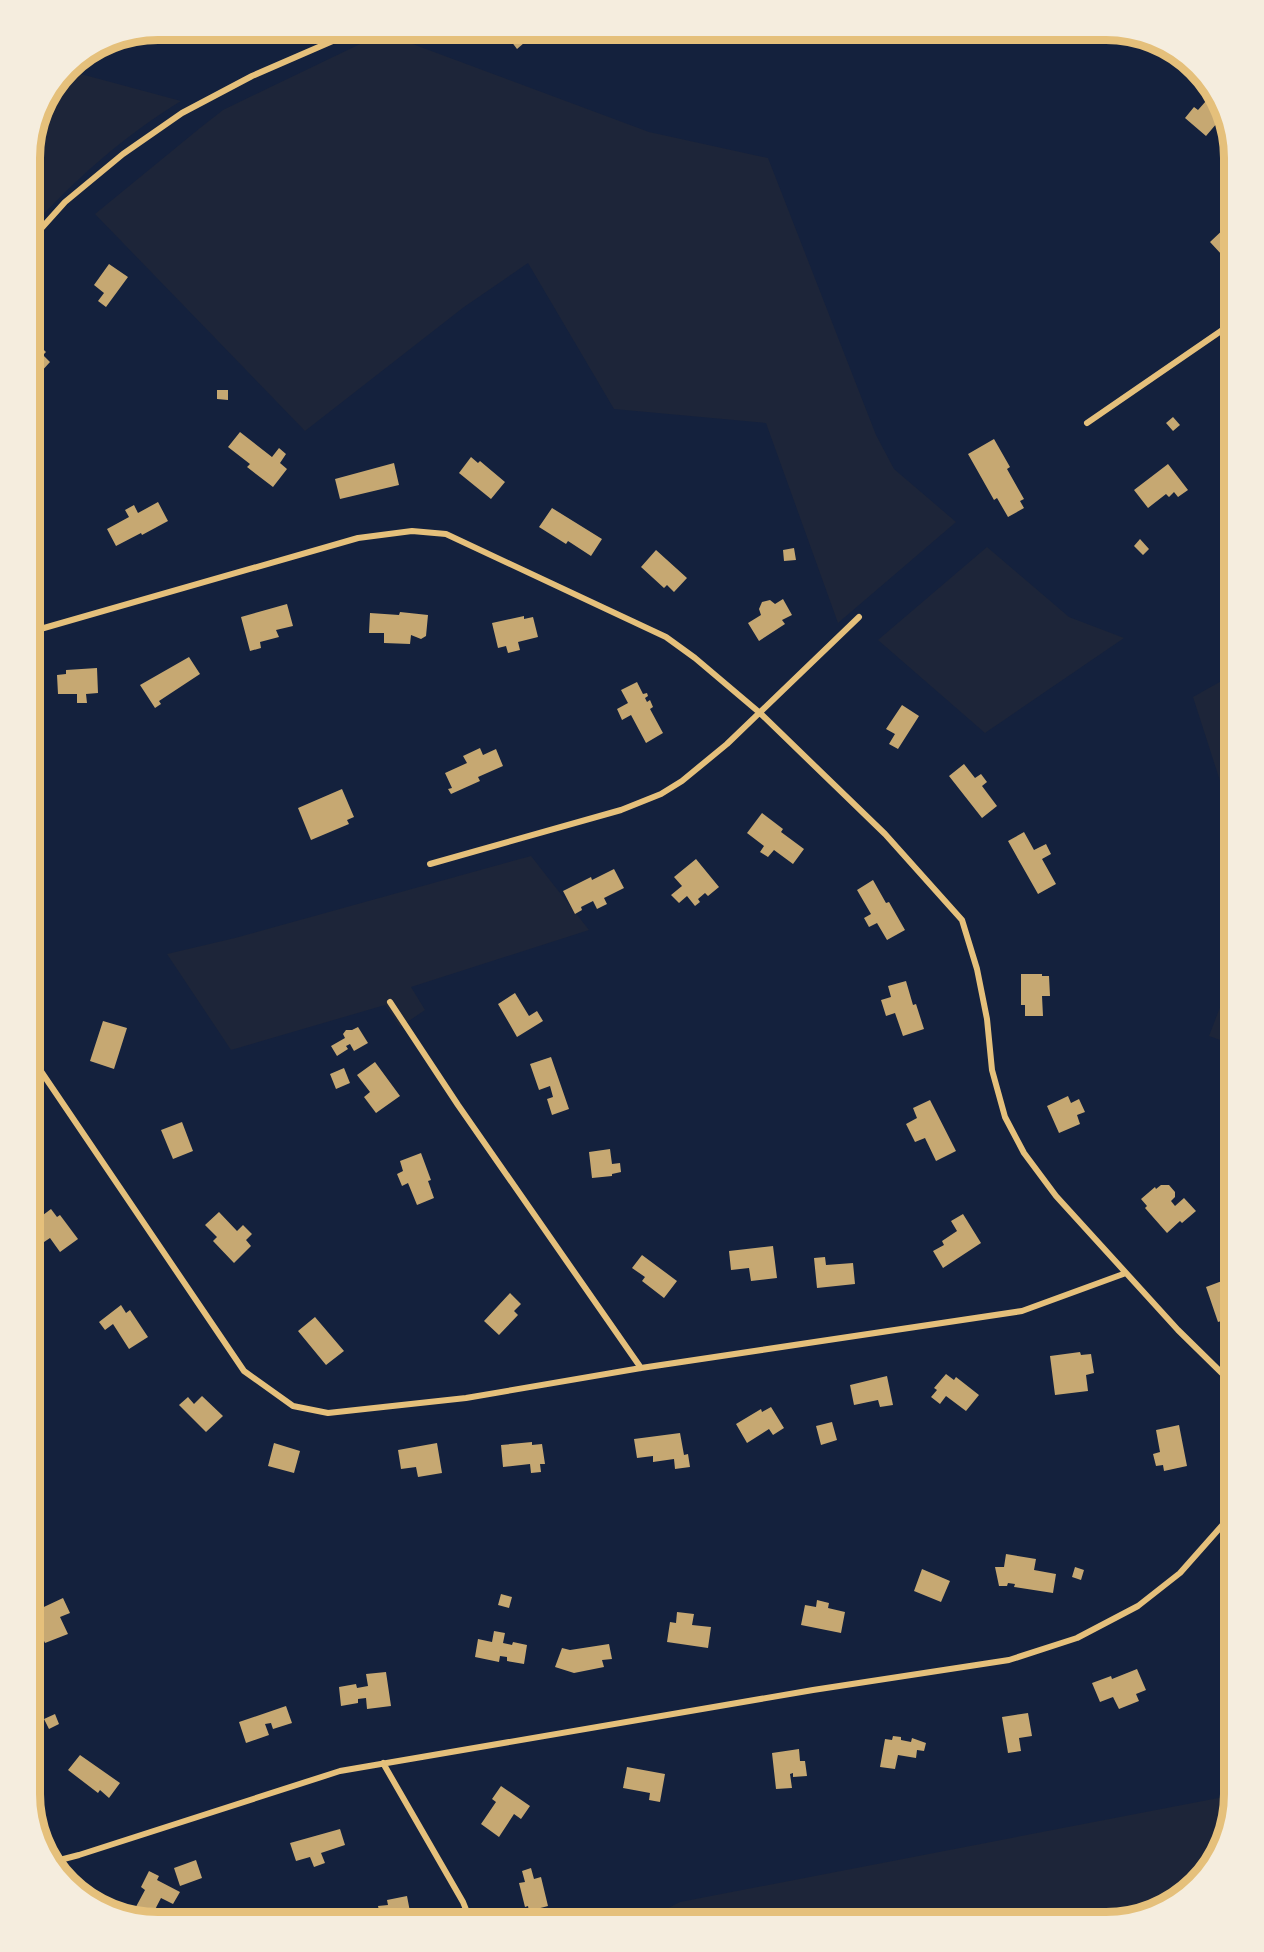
<svg xmlns="http://www.w3.org/2000/svg" width="1264" height="1952" font-family="'Times New Roman',serif">
<rect width="100%" height="100%" fill="#14213d"/>
<path fill="#1d2539" d="M 383,33 L 649,132 L 768,158 L 876,435 L 894,469 L 956,522 L 838,623 L 766,423 L 614,409 L 528,263 L 464,307 L 305,431 L 95,214 L 200,128 L 223,110 Z
M 66,70 L 181,101 C 125,135 74,180 30,229 L 30,151 L 43,102 Z
M 987,547 L 1069,617 L 1124,638 L 985,733 L 878,640 Z
M 1234,674 L 1234,814 L 1221,784 L 1193,697 Z
M 531,856 L 589,930 L 411,987 L 425,1010 L 400,1027 L 385,1005 L 231,1050 L 167,954 L 235,938 Z
M 1234,971 L 1234,1045 L 1209,1036 Z
M 1234,1795 L 1217,1858 L 1169,1905 L 1106,1922 L 641,1922 L 680,1902 Z"/>
<path fill="#c6a872" d="M 502,30 L 537,30 L 538,31 L 517,49 L 511,41 L 508,44 L 499,33 Z
M 558,30 L 570,30 L 562,36 Z
M 617,30 L 628,30 L 622,42 L 615,40 Z
M 1214,92 L 1217,95 L 1223,116 L 1206,136 L 1185,118 L 1194,107 L 1198,110 Z
M 1233,211 L 1234,244 L 1222,255 L 1210,242 L 1228,225 L 1223,219 Z
M 109,264 L 128,277 L 106,307 L 98,301 L 104,293 L 94,285 Z
M 32,338 L 46,352 L 43,355 L 50,362 L 30,384 Z
M 217,390 L 228,390 L 228,400 L 217,399 Z
M 1173,417 L 1180,425 L 1173,431 L 1166,423 Z
M 240,432 L 272,457 L 279,448 L 286,454 L 280,463 L 287,469 L 273,487 L 247,467 L 250,464 L 228,447 Z
M 994,439 L 1010,467 L 1007,469 L 1024,499 L 1020,501 L 1024,508 L 1008,517 L 997,498 L 994,500 L 968,454 Z
M 471,457 L 478,463 L 480,461 L 505,482 L 491,499 L 459,473 Z
M 394,463 L 399,485 L 340,499 L 335,479 Z
M 1168,464 L 1188,490 L 1178,497 L 1174,492 L 1169,497 L 1166,494 L 1148,508 L 1134,490 Z
M 158,502 L 168,521 L 142,535 L 141,533 L 116,546 L 107,529 L 129,517 L 125,510 L 134,505 L 138,513 Z
M 552,508 L 602,539 L 591,556 L 568,541 L 566,544 L 539,527 Z
M 1140,539 L 1149,549 L 1143,555 L 1134,546 Z
M 794,548 L 796,560 L 784,561 L 783,550 Z
M 656,550 L 687,578 L 674,592 L 667,585 L 664,588 L 641,567 Z
M 783,599 L 792,615 L 782,620 L 785,624 L 759,641 L 748,623 L 761,615 L 759,609 L 762,602 L 770,600 L 775,604 Z
M 287,604 L 293,626 L 276,630 L 279,637 L 260,642 L 261,648 L 250,651 L 241,617 Z
M 400,612 L 428,615 L 426,636 L 421,639 L 411,635 L 410,644 L 384,643 L 384,633 L 369,633 L 370,613 L 399,615 Z
M 524,616 L 524,619 L 533,617 L 538,637 L 518,642 L 520,650 L 508,653 L 506,646 L 498,648 L 492,623 Z
M 189,657 L 200,674 L 159,701 L 161,704 L 155,708 L 140,685 Z
M 97,668 L 98,693 L 86,694 L 87,703 L 77,703 L 77,694 L 58,694 L 57,675 L 66,674 L 66,670 Z
M 637,682 L 643,694 L 647,693 L 648,696 L 645,698 L 647,702 L 650,700 L 653,707 L 650,709 L 663,733 L 646,743 L 631,715 L 622,720 L 617,709 L 628,703 L 621,690 Z
M 902,705 L 919,716 L 898,749 L 889,744 L 895,734 L 886,729 Z
M 480,748 L 483,755 L 496,749 L 503,766 L 478,777 L 480,781 L 451,794 L 448,789 L 452,788 L 445,773 L 467,763 L 463,756 Z
M 964,764 L 975,778 L 981,774 L 987,782 L 982,786 L 997,806 L 982,818 L 949,776 Z
M 342,789 L 354,817 L 347,820 L 349,824 L 311,840 L 298,808 Z
M 762,813 L 783,829 L 781,832 L 804,849 L 793,864 L 774,850 L 768,857 L 760,852 L 764,846 L 747,833 Z
M 1024,832 L 1034,850 L 1046,844 L 1051,854 L 1042,859 L 1056,884 L 1038,894 L 1008,841 Z
M 696,859 L 719,887 L 708,896 L 705,893 L 698,899 L 700,902 L 695,906 L 687,896 L 679,903 L 671,895 L 682,886 L 674,877 Z
M 614,869 L 624,888 L 604,898 L 607,904 L 597,909 L 593,901 L 581,907 L 582,910 L 575,914 L 563,891 L 591,877 L 592,880 Z
M 873,880 L 886,903 L 889,902 L 905,930 L 887,940 L 877,923 L 869,927 L 864,918 L 871,914 L 857,890 Z
M 1021,974 L 1042,974 L 1042,976 L 1049,976 L 1050,996 L 1042,996 L 1043,1016 L 1025,1016 L 1025,1005 L 1021,1005 Z
M 906,981 L 913,1005 L 916,1004 L 924,1029 L 903,1036 L 895,1013 L 886,1016 L 881,1000 L 891,997 L 888,986 Z
M 515,993 L 529,1016 L 537,1011 L 543,1021 L 517,1037 L 498,1004 Z
M 103,1021 L 127,1028 L 114,1069 L 90,1061 Z
M 358,1027 L 368,1043 L 354,1051 L 350,1044 L 346,1046 L 348,1049 L 337,1056 L 331,1046 L 345,1038 L 343,1034 L 346,1030 L 352,1030 Z
M 551,1057 L 569,1109 L 552,1115 L 547,1099 L 553,1097 L 550,1086 L 539,1090 L 530,1064 Z
M 375,1062 L 400,1096 L 376,1113 L 364,1097 L 370,1092 L 357,1075 Z
M 344,1068 L 350,1083 L 336,1089 L 330,1074 Z
M 1068,1096 L 1071,1103 L 1079,1099 L 1085,1112 L 1077,1115 L 1080,1124 L 1059,1133 L 1047,1106 Z
M 930,1100 L 956,1151 L 936,1161 L 925,1138 L 915,1142 L 906,1124 L 917,1118 L 913,1108 Z
M 182,1122 L 193,1151 L 173,1159 L 161,1130 Z
M 610,1149 L 612,1164 L 620,1163 L 621,1172 L 612,1174 L 612,1176 L 592,1178 L 589,1152 Z
M 421,1153 L 431,1180 L 428,1181 L 434,1198 L 417,1205 L 408,1183 L 402,1186 L 397,1174 L 403,1171 L 400,1161 Z
M 1161,1185 L 1169,1185 L 1175,1192 L 1175,1197 L 1171,1201 L 1175,1206 L 1184,1198 L 1196,1211 L 1182,1223 L 1180,1221 L 1167,1233 L 1145,1208 L 1147,1206 L 1141,1199 L 1155,1187 L 1156,1189 Z
M 51,1209 L 57,1217 L 60,1215 L 78,1239 L 60,1252 L 50,1238 L 41,1244 L 35,1236 L 43,1230 L 35,1221 Z
M 219,1212 L 237,1231 L 243,1225 L 252,1234 L 246,1240 L 251,1246 L 234,1263 L 213,1241 L 217,1237 L 205,1225 Z
M 963,1214 L 981,1243 L 943,1268 L 933,1251 L 944,1245 L 942,1241 L 957,1231 L 951,1221 Z
M 773,1246 L 777,1278 L 751,1281 L 749,1268 L 731,1270 L 729,1251 Z
M 642,1255 L 677,1281 L 664,1298 L 642,1281 L 645,1277 L 632,1268 Z
M 825,1257 L 826,1265 L 853,1263 L 855,1284 L 817,1288 L 814,1258 Z
M 1222,1281 L 1226,1294 L 1234,1291 L 1234,1317 L 1218,1322 L 1206,1287 Z
M 510,1293 L 521,1304 L 514,1311 L 518,1315 L 499,1335 L 484,1321 Z
M 121,1305 L 126,1313 L 130,1310 L 148,1337 L 129,1349 L 113,1324 L 105,1330 L 99,1322 Z
M 315,1317 L 344,1351 L 326,1365 L 298,1331 Z
M 1080,1352 L 1081,1355 L 1091,1354 L 1094,1373 L 1086,1375 L 1088,1391 L 1055,1395 L 1050,1356 Z
M 946,1374 L 954,1380 L 956,1377 L 979,1395 L 966,1411 L 946,1396 L 940,1404 L 931,1397 L 937,1390 L 934,1388 Z
M 887,1376 L 893,1405 L 880,1407 L 878,1400 L 854,1405 L 850,1385 Z
M 202,1396 L 223,1416 L 206,1432 L 179,1405 L 188,1397 L 194,1404 Z
M 771,1407 L 784,1428 L 773,1435 L 769,1429 L 747,1443 L 736,1424 L 761,1409 L 762,1412 Z
M 832,1422 L 837,1440 L 821,1445 L 816,1426 Z
M 1179,1425 L 1187,1466 L 1164,1471 L 1163,1465 L 1156,1466 L 1153,1454 L 1160,1452 L 1156,1430 Z
M 680,1433 L 684,1455 L 688,1454 L 690,1467 L 675,1469 L 674,1459 L 653,1462 L 653,1456 L 637,1458 L 634,1439 Z
M 532,1442 L 532,1445 L 542,1444 L 545,1464 L 540,1464 L 541,1472 L 531,1473 L 530,1464 L 503,1467 L 501,1445 Z
M 274,1443 L 300,1451 L 294,1473 L 268,1466 Z
M 437,1443 L 442,1473 L 418,1477 L 416,1467 L 401,1469 L 398,1450 Z
M 1006,1554 L 1036,1559 L 1034,1570 L 1056,1574 L 1053,1593 L 1014,1587 L 1015,1584 L 1008,1583 L 1007,1586 L 999,1586 L 995,1567 L 1004,1567 Z
M 1075,1567 L 1084,1570 L 1081,1580 L 1072,1577 Z
M 922,1569 L 950,1581 L 941,1602 L 914,1591 Z
M 501,1594 L 512,1597 L 509,1608 L 498,1605 Z
M 63,1598 L 70,1613 L 60,1617 L 68,1634 L 45,1643 L 31,1613 Z
M 817,1600 L 829,1603 L 828,1608 L 845,1612 L 841,1633 L 801,1625 L 805,1605 L 816,1607 Z
M 677,1612 L 694,1614 L 692,1625 L 711,1627 L 708,1648 L 667,1642 L 670,1622 L 676,1623 Z
M 494,1631 L 505,1633 L 503,1643 L 512,1645 L 513,1642 L 527,1645 L 524,1664 L 507,1661 L 507,1657 L 500,1656 L 499,1662 L 475,1657 L 478,1639 L 492,1642 Z
M 609,1644 L 612,1659 L 602,1660 L 604,1667 L 574,1673 L 555,1667 L 562,1648 L 570,1650 Z
M 1137,1669 L 1146,1690 L 1136,1694 L 1139,1701 L 1119,1709 L 1113,1697 L 1100,1702 L 1092,1683 L 1111,1676 L 1112,1679 Z
M 386,1672 L 391,1706 L 367,1709 L 366,1698 L 358,1699 L 358,1703 L 341,1706 L 339,1687 L 356,1684 L 357,1688 L 368,1686 L 366,1674 Z
M 286,1706 L 292,1723 L 273,1729 L 271,1723 L 265,1724 L 269,1735 L 246,1743 L 239,1722 Z
M 1028,1713 L 1032,1736 L 1019,1738 L 1021,1751 L 1008,1753 L 1002,1717 Z
M 55,1714 L 59,1724 L 49,1729 L 44,1719 Z
M 893,1736 L 901,1737 L 901,1740 L 911,1742 L 912,1738 L 926,1743 L 924,1751 L 917,1750 L 916,1758 L 898,1755 L 895,1769 L 880,1767 L 885,1739 L 892,1740 Z
M 799,1749 L 800,1761 L 805,1761 L 807,1776 L 793,1777 L 793,1773 L 790,1774 L 792,1788 L 776,1789 L 772,1753 Z
M 80,1755 L 120,1783 L 109,1798 L 100,1790 L 98,1793 L 68,1770 Z
M 627,1767 L 665,1774 L 660,1802 L 649,1800 L 650,1793 L 623,1788 Z
M 501,1786 L 530,1806 L 521,1819 L 514,1814 L 499,1837 L 481,1824 L 496,1802 L 492,1799 Z
M 340,1829 L 345,1845 L 321,1853 L 325,1863 L 314,1867 L 310,1857 L 296,1861 L 290,1843 Z
M 196,1860 L 202,1878 L 180,1886 L 174,1868 Z
M 531,1868 L 534,1879 L 541,1877 L 548,1906 L 529,1911 L 528,1906 L 525,1907 L 519,1883 L 525,1882 L 522,1871 Z
M 149,1871 L 159,1876 L 157,1880 L 180,1892 L 173,1904 L 161,1898 L 149,1921 L 131,1916 L 145,1890 L 141,1887 Z
M 407,1896 L 412,1922 L 392,1922 L 392,1918 L 381,1920 L 378,1906 L 388,1905 L 387,1900 Z"/>
<g fill="none" stroke-linecap="round" stroke-linejoin="round">
<path stroke="#e5c07b" stroke-width="6" d="M 30,241 L 65,202 L 123,154 L 182,113 L 252,76 L 358,30
M 1087,423 L 1234,322
M 30,632 L 358,538 L 412,531 L 446,534 L 666,637 L 695,658 L 760,713 L 885,834 L 962,920 L 977,969 L 987,1019 L 992,1070 L 1005,1117 L 1024,1153 L 1056,1196 L 1178,1330 L 1234,1385
M 430,864 L 621,810 L 661,794 L 682,781 L 727,744 L 859,617
M 390,1002 L 458,1105 L 641,1368
M 30,1055 L 244,1371 L 293,1406 L 328,1413 L 466,1398 L 641,1368 L 1022,1311 L 1126,1273
M 383,1763 L 463,1902 L 471,1922
M 52,1862 L 79,1855 L 340,1771 L 813,1690 L 1009,1660 L 1077,1638 L 1138,1606 L 1180,1573 L 1234,1512"/>
<path stroke="#e5c07b" stroke-width="12" d="M 41,1836 L 49,1859"/>
</g>
<path d="M0 0H1264V1952H0ZM158 40H1106A118 118 0 0 1 1224 158V1794A118 118 0 0 1 1106 1912H158A118 118 0 0 1 40 1794V158A118 118 0 0 1 158 40Z" fill="#f5edde" fill-rule="evenodd"/>
<path fill="none" stroke="#e5c07b" stroke-width="8" d="M158 40H1106A118 118 0 0 1 1224 158V1794A118 118 0 0 1 1106 1912H158A118 118 0 0 1 40 1794V158A118 118 0 0 1 158 40Z"/>
</svg>
